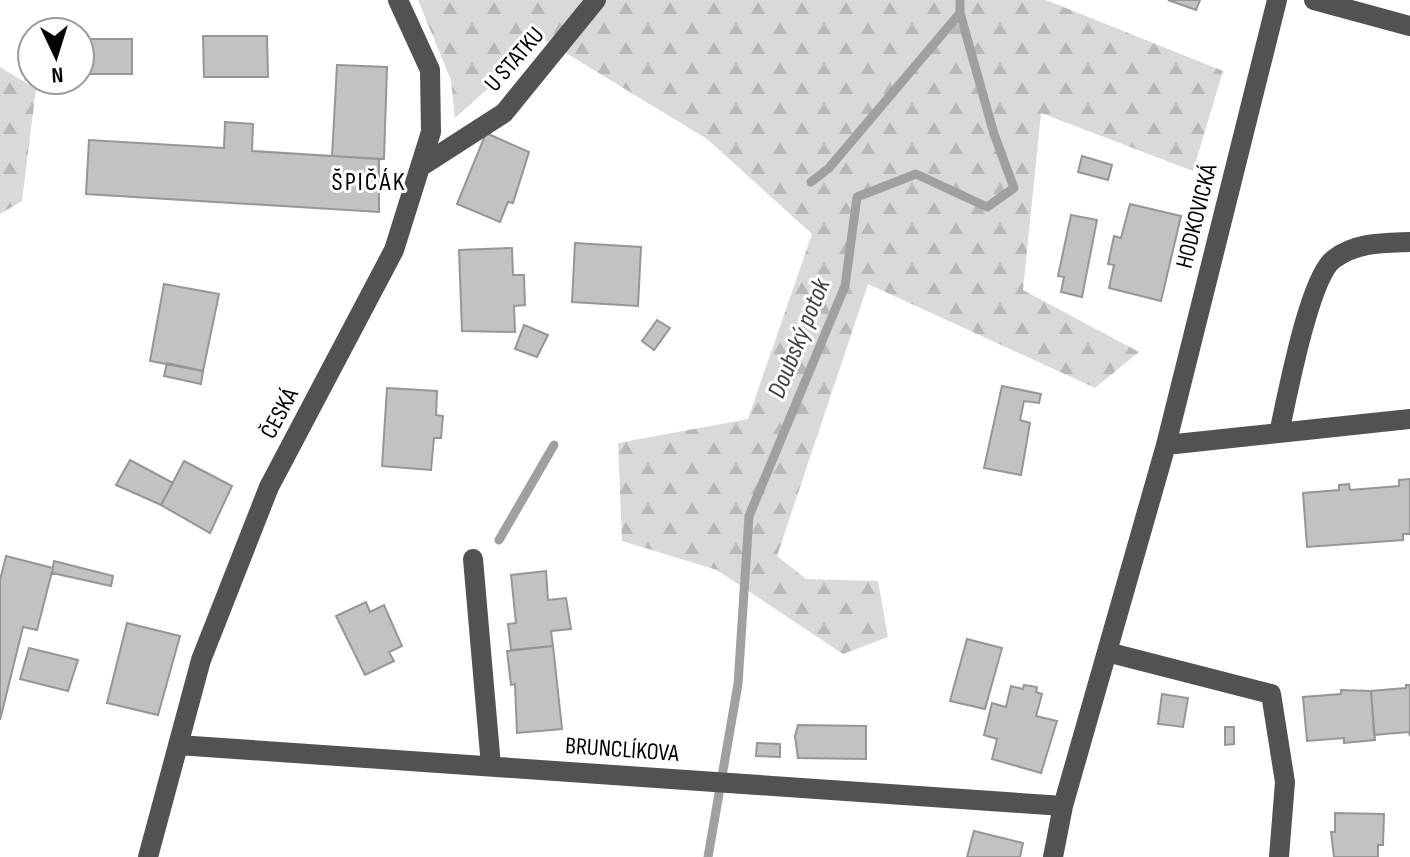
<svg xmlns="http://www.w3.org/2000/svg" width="1410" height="857" font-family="'Sofia Sans Condensed',sans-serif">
<defs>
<pattern id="forest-firs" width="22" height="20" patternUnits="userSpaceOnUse" patternTransform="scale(2)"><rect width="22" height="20" fill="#d9d9d9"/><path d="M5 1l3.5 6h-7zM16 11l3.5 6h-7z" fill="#b8b8b8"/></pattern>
</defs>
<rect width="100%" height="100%" fill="#fff"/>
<path fill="url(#forest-firs)" d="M 418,0 L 1046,0 L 1223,71 L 1193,171 L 1041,113 L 1023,290 L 1139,352 L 1095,388 L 868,284 L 777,556 L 806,579 L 878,581 L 888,637 L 843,654 L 717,570 L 622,541 L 618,443 L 748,419 L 812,234 L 707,139 L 543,39 L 455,118 L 451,80 Z
M 0,67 L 36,89 L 22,201 L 0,214 Z"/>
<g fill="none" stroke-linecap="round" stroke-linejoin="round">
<path stroke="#a0a0a0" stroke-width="9" d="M 811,182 L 829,168 L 960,13
M 499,540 L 554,445
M 708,857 L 738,684 L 749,516 L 845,286 L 857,197 L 916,174 L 987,207 L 1014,188 L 994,134 L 960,13 L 960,0"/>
</g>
<path fill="#c2c2c2" stroke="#969696" stroke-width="2" d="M 1168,0 L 1200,0 L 1196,10 Z
M 203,36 L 267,36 L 268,77 L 204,77 Z
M 80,39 L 132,39 L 132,74 L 80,74 Z
M 337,65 L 387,67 L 384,159 L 332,156 Z
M 225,122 L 253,124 L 252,151 L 379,159 L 379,212 L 86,194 L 89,140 L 224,148 Z
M 486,133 L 529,152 L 513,203 L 508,202 L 500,222 L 457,204 Z
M 1082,156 L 1112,165 L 1108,180 L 1078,172 Z
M 1130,204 L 1181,216 L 1161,301 L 1109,288 L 1114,265 L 1108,264 L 1114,236 L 1121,238 Z
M 1071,215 L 1097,220 L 1082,297 L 1061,292 L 1064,277 L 1058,276 Z
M 575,243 L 641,247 L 638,306 L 572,302 Z
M 512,248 L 513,275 L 524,275 L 525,305 L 514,306 L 515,332 L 462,331 L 459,250 Z
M 164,284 L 219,294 L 203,371 L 150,361 Z
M 657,320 L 670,328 L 654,350 L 642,341 Z
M 524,325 L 548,335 L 537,357 L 515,349 Z
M 167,363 L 203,371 L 201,384 L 164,376 Z
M 1002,386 L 1041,394 L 1039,403 L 1024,401 L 1020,420 L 1030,423 L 1021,475 L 984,468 Z
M 387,388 L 437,391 L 436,415 L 443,416 L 441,438 L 434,438 L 431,470 L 382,466 Z
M 130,460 L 173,483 L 161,505 L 116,485 Z
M 184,461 L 232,486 L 210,533 L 161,505 Z
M 1410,479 L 1410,534 L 1403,534 L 1403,540 L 1307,547 L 1303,493 L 1339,490 L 1339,485 L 1349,484 L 1350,490 L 1399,486 L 1399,480 Z
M 6,556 L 53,568 L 37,630 L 23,627 L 0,720 L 0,580 Z
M 54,561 L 113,576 L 111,586 L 52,573 Z
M 546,571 L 548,600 L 566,598 L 571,629 L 551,631 L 553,646 L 511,650 L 508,624 L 516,623 L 511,575 Z
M 366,602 L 370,612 L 384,605 L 402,646 L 389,652 L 394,661 L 365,675 L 336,616 Z
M 127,623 L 180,636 L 158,715 L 107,703 Z
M 967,639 L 1002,648 L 985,709 L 950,701 Z
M 553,646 L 562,729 L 517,733 L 515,684 L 511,685 L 507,651 Z
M 29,648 L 78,660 L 68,691 L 20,679 Z
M 1024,685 L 1037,687 L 1036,692 L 1042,694 L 1036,716 L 1057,721 L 1041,773 L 992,759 L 997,739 L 984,735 L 992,703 L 1006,707 L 1011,686 L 1023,689 Z
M 1406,685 L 1410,685 L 1410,736 L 1409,732 L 1374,735 L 1371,691 L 1406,688 Z
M 1341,690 L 1371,691 L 1375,740 L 1344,743 L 1344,738 L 1307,741 L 1303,697 L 1341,694 Z
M 1162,694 L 1188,698 L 1183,727 L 1158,724 Z
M 798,725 L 866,726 L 866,759 L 798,758 L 795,736 Z
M 1225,727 L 1234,727 L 1234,744 L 1225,745 Z
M 757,743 L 780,744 L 780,757 L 756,756 Z
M 1335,813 L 1384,814 L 1383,845 L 1378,845 L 1378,857 L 1334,857 L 1331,832 L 1335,832 Z
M 974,831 L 1023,843 L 1020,857 L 967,857 Z"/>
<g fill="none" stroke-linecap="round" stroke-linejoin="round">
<path stroke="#525252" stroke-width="20" d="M 1314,0 L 1410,26
M 420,167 L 504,113 L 596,0
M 1279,433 C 1287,398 1309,277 1334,259 C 1357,242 1383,243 1410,242
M 1166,445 L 1410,419
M 473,559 L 491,766
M 1107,652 L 1271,694 L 1285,782 L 1279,857
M 178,745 L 1063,806
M 148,857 L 201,660 L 269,487 L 394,250 L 431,132 L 430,70 L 398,0
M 1053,857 L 1063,806 L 1166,445 L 1277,0"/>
</g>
<g text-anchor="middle" stroke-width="6" stroke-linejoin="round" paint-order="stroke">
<g font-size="24" fill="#000" stroke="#fff">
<text transform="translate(514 59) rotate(-49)" y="8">U STATKU</text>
<text transform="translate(1196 216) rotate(-76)" y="8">HODKOVICKÁ</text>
<text transform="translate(279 413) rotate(-62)" y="8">ČESKÁ</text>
<text transform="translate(622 749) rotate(4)" y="8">BRUNCLÍKOVA</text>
</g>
<g font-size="26" letter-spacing="2" fill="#000" stroke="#fff">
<text x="369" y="190">ŠPIČÁK</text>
</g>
<g font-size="26" font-style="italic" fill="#414141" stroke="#fff">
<text transform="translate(798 338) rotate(-68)" y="9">Doubský potok</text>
</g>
</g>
<g transform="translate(56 56) rotate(176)"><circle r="38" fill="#ffffff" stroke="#999999" stroke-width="2"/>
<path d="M0-6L14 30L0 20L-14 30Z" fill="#000000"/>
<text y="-12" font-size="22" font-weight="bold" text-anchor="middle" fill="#000000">N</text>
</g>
</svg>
